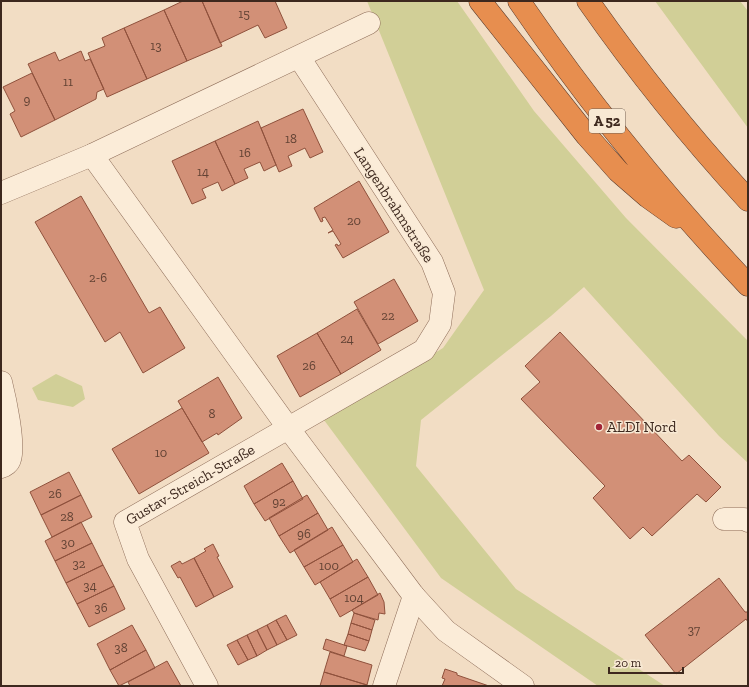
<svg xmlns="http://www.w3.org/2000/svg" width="749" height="687" font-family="'Zilla Slab',serif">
<rect width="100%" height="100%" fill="#f2ddc4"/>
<path fill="#d1cf97" d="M 367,1 L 457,1 L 534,111 L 626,218 L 748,341 L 748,463 L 719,436 L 584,287 L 551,316 L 421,420 L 416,466 L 516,589 L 665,686 L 598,686 L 441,578 L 324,420 L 443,348 L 484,290 Z
M 655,1 L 740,1 L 748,11 L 748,128 Z
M 56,374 L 82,386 L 85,399 L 73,407 L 38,400 L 32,388 Z"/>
<path fill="#d29077" stroke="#8f513c" d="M 183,1 L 202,1 L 222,46 L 187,61 L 164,10 Z
M 202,1 L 275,1 L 287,28 L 265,38 L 258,25 L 220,43 Z
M 164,10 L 187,61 L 147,79 L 124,28 Z
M 124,28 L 147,79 L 107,97 L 88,53 L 105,46 L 102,38 Z
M 81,51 L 85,61 L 90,59 L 104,89 L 97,92 L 96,99 L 55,120 L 28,64 L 55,52 L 59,61 Z
M 32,73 L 55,120 L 21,137 L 10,114 L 15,111 L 3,87 Z
M 303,109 L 323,152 L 310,158 L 305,148 L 288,156 L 292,166 L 279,172 L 261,128 Z
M 258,121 L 276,165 L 264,171 L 260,162 L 244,169 L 248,178 L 235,184 L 215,141 Z
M 215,141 L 235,184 L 222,191 L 218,182 L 202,189 L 206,198 L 192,204 L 172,161 Z
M 359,181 L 389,232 L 343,258 L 335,245 L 337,244 L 338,246 L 341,244 L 333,231 L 328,233 L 333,230 L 325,217 L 322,218 L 323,221 L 321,222 L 314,208 Z
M 81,196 L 149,313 L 160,307 L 185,348 L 143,373 L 120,332 L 105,342 L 35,222 Z
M 394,279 L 418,321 L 378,344 L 354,302 Z
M 357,309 L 381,350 L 341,374 L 317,333 Z
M 560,332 L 682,461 L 689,455 L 721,487 L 706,502 L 697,494 L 652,536 L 643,527 L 630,539 L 593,498 L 605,486 L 521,399 L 540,382 L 525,366 Z
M 317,333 L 341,374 L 300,397 L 277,356 Z
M 218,377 L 242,418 L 218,435 L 217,433 L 202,442 L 178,401 Z
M 182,408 L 209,453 L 139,494 L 112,449 Z
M 282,463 L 293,481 L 254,504 L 244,486 Z
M 69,472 L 81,495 L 41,515 L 30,492 Z
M 293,481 L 303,499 L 265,521 L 254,504 Z
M 81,495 L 92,517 L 52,537 L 41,515 Z
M 307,495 L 318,513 L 279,536 L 269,518 Z
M 318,513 L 328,530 L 290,553 L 279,536 Z
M 81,522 L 92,543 L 55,561 L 45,541 Z
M 332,527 L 343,545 L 304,567 L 294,550 Z
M 92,543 L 103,565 L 66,583 L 55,561 Z
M 213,544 L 219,556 L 217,557 L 233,587 L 214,597 L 194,558 L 206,551 L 204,549 Z
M 343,545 L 353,562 L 315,585 L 304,567 Z
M 194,558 L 214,597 L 196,607 L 180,577 L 178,578 L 171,566 L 180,561 L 182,564 Z
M 357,559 L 368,577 L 330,599 L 320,582 Z
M 103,565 L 114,586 L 77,604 L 66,583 Z
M 368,577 L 378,595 L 340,617 L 330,599 Z
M 719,578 L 745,612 L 748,612 L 748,622 L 746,619 L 676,674 L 645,635 Z
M 114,586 L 125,609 L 89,627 L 77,604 Z
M 380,593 L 384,602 L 385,614 L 379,613 L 378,620 L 354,613 L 352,610 Z
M 354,613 L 375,620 L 372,630 L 351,623 Z
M 286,615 L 297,635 L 287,640 L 276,620 Z
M 276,620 L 287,640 L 277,645 L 267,625 Z
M 351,623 L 372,630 L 369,641 L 348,634 Z
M 132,625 L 146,650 L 110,670 L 97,644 Z
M 267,625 L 277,645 L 267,650 L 257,630 Z
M 257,630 L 267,650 L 257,656 L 247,635 Z
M 348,634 L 369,641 L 365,651 L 344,645 Z
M 247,635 L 257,656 L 248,660 L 237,640 Z
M 326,639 L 347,646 L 344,656 L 323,649 Z
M 237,640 L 248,660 L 238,665 L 227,645 Z
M 146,650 L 155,668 L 119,686 L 110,670 Z
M 330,652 L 372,665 L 367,685 L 324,672 Z
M 167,661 L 181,686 L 130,686 L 128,682 Z
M 445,669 L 457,673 L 457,675 L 489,686 L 442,686 L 445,679 L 442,678 Z
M 324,672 L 367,685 L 366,686 L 320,686 Z"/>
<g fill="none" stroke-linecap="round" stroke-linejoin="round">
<defs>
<g id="minor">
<path d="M 92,155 L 289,429 L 414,596 L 446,631 L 523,686"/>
<path d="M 1,193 L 92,155 L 369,23"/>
<path d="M 1,382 C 5,398 15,444 10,459 C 9,463 5,466 1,467"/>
<path d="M 724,519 L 744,519 L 748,521"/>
<path id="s1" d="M 207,686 L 138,559 L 125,522 L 424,350 L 440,324 L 444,293 L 432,262 L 299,57"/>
<path d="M 384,686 L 414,596"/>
</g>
<path id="highway" d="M 480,1 L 587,136 L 618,171 L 648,197 L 676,217
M 519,1 C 588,102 665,197 748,285
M 588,1 C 637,71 690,137 748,200"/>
</defs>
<use href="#minor" stroke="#8e6d59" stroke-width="23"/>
<use href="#highway" stroke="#5b3c2d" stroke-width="23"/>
<use href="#minor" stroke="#fbecd8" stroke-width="22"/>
<use href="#highway" stroke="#e78e4f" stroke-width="22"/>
</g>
<circle fill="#a22437" stroke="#f8e9d4" stroke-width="1.5" cx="599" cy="427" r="4"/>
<g text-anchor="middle" stroke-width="3" stroke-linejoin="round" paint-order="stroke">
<g font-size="13" fill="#624234">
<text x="244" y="18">15</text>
<text x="156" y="50">13</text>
<text x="68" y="86">11</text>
<text x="27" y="104">9</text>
<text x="291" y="143">18</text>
<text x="245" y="157">16</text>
<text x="203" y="176">14</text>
<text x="354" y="225">20</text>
<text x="98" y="282">2-6</text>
<text x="388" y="320">22</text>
<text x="347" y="343">24</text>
<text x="309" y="370">26</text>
<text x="212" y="418">8</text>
<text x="161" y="457">10</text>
<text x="55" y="498">26</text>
<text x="279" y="506">92</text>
<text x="67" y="521">28</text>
<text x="304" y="538">96</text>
<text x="68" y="547">30</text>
<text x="79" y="568">32</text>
<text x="329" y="570">100</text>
<text x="90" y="590">34</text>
<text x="354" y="602">104</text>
<text x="101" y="612">36</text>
<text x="694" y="634">37</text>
<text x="121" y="652">38</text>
</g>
<rect fill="#f8e9d4" stroke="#756255" stroke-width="1" x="589" y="109" width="36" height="24" rx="3"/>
<g font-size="14" font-weight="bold" fill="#3d281e">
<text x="607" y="126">A 52</text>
</g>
<g font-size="15" fill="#3d281e" stroke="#f8e9d4">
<text transform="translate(394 205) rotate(57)" y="5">Langenbrahmstraße</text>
<text dy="5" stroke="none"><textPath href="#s1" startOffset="259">Gustav-Streich-Straße</textPath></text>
</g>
<g font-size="15" fill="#3d281e" stroke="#f8e9d4" text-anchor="start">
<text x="607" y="432">ALDI Nord</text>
</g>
</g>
<rect width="749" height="687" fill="none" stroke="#3d281e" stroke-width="4"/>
<path d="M609 667v6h74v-6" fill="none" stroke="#3d281e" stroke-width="2"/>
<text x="615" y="667" font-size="12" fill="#3d281e" stroke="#f8e9d4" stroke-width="3" paint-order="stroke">20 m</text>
</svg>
